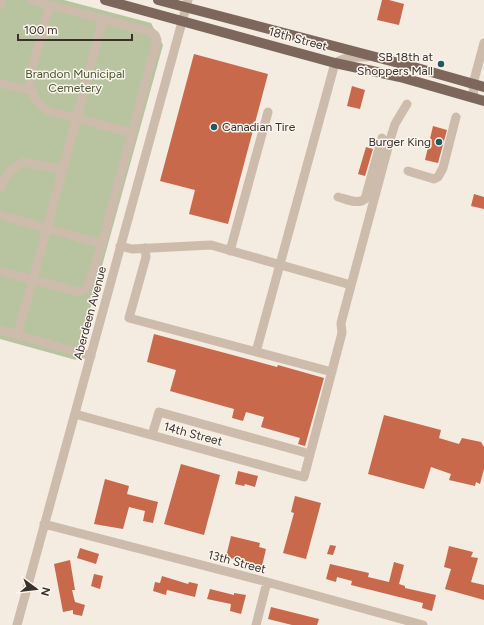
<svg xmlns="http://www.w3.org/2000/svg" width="484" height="625" font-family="Figtree,sans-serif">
<rect width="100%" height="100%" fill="#f4ebe1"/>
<path fill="#b8c4a0" d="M 0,0 L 64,0 L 151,23 L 163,45 L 76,360 L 0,339 Z"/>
<path fill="#c8694b" d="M 382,0 L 389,0 L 404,4 L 399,25 L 377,20 Z
M 194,54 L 268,74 L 228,224 L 189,214 L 195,190 L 160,181 Z
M 352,86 L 365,90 L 360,109 L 347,106 Z
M 433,126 L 447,130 L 438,163 L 425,160 Z
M 366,147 L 373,149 L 365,176 L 358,174 Z
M 474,194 L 484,197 L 484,209 L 471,206 Z
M 154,334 L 277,367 L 278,365 L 324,378 L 305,446 L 298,444 L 300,438 L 261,427 L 264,417 L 246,412 L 243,421 L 232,418 L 234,409 L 170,391 L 176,370 L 147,362 Z
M 384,415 L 441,430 L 439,438 L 459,444 L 462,438 L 481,442 L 484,447 L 484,469 L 480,484 L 476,482 L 475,486 L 449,480 L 451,474 L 431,467 L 424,489 L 368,474 Z
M 181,464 L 220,475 L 204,535 L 164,524 Z
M 238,471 L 258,476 L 255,487 L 245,484 L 244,486 L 235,484 Z
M 105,479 L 129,486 L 127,494 L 158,502 L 153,523 L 143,521 L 145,511 L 129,507 L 123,529 L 94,524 Z
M 295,496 L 321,503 L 306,559 L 283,553 L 294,513 L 291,512 Z
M 231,536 L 260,543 L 259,547 L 266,549 L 262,566 L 226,557 Z
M 330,545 L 336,546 L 333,555 L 327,554 Z
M 449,546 L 473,552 L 471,557 L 478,558 L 471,582 L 484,585 L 484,600 L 445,589 L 451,569 L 444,567 Z
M 80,548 L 99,554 L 96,564 L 77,558 Z
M 70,560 L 75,590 L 72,590 L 75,602 L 85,605 L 82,616 L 73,614 L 73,610 L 63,612 L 54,564 Z
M 394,562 L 404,565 L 399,584 L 405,586 L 405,588 L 436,595 L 432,611 L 422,608 L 423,603 L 351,585 L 352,581 L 337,577 L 336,582 L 326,579 L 330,564 L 369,573 L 368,577 L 389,582 Z
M 94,574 L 103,576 L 100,589 L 91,586 Z
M 162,576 L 188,584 L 189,582 L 198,584 L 195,597 L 167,590 L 166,595 L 153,591 L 155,582 L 160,583 Z
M 210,589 L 234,595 L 234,593 L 246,595 L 241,614 L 230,611 L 231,604 L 207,599 Z
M 271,607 L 319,619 L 317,625 L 292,625 L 268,619 Z"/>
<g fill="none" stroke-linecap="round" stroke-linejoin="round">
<path stroke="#cdbbac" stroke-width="9" d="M 0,5 L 1,0
M 50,5 L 30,75 C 29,90 35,104 49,111 L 132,133
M 0,83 L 23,89 L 31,89
M 474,98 L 473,84 L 484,43
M 408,171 L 434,179 L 438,177 L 443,168 L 456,117
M 0,189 C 4,177 13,166 25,162 L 63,170
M 338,197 C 346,199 358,205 365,199 L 382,138
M 0,215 L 102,244
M 120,246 L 132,249 L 211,245 L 351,285
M 145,248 L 146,257 L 129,318 L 332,372
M 230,251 L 268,112
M 0,271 L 79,292 L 85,290 L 89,285 L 102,244 L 157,40 L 155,35 L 151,32 L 31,0
M 0,330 L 91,356
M 17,335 L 33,280 L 103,20
M 256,352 L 335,63 C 346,56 355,57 367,57
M 75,414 L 304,477 L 342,333 L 341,323 L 390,140 L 395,124 L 407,104
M 152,435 L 159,412 L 310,454
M 44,524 L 267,582 L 423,625
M 17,625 L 188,0
M 256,625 L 267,582"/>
<path stroke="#7d675c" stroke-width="10" d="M 105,0 L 335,63 L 400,77 L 484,101
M 158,0 L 410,66 L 484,87"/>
</g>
<g fill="#1f5a5e" stroke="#fbf5ee" stroke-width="1.5">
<circle cx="441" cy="64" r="4"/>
<circle cx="214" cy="127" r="4"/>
<circle cx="439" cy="142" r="4"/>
</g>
<g text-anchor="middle" stroke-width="3" stroke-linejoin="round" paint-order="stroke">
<g font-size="12" fill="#3b302b" stroke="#fbf5ee">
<text transform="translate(298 39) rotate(15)" y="4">18th Street</text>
<text transform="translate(90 313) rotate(-75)" y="4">Aberdeen Avenue</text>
<text transform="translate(193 434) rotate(15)" y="4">14th Street</text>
<text transform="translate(237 562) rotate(15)" y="4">13th Street</text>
</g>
<g font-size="12" fill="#3b302b" stroke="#fbf5ee" text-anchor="end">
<text x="433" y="61">SB 18th at<tspan x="433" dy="14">Shoppers Mall</tspan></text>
<text x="222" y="131" text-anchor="start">Canadian Tire</text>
<text x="431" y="146">Burger King</text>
</g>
<g font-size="12" fill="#4a5a2e" stroke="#fbf5ee">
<text x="75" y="78">Brandon Municipal<tspan x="75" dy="14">Cemetery</tspan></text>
</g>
</g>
<g transform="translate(36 589) rotate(105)" stroke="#fbf5ee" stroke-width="3" paint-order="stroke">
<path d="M0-3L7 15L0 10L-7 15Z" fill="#3b302b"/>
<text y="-6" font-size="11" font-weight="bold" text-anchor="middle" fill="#3b302b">N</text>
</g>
<path d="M18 34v6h114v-6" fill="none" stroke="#3b302b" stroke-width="2"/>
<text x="24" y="34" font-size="12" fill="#3b302b" stroke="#fbf5ee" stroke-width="3" paint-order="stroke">100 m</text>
</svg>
